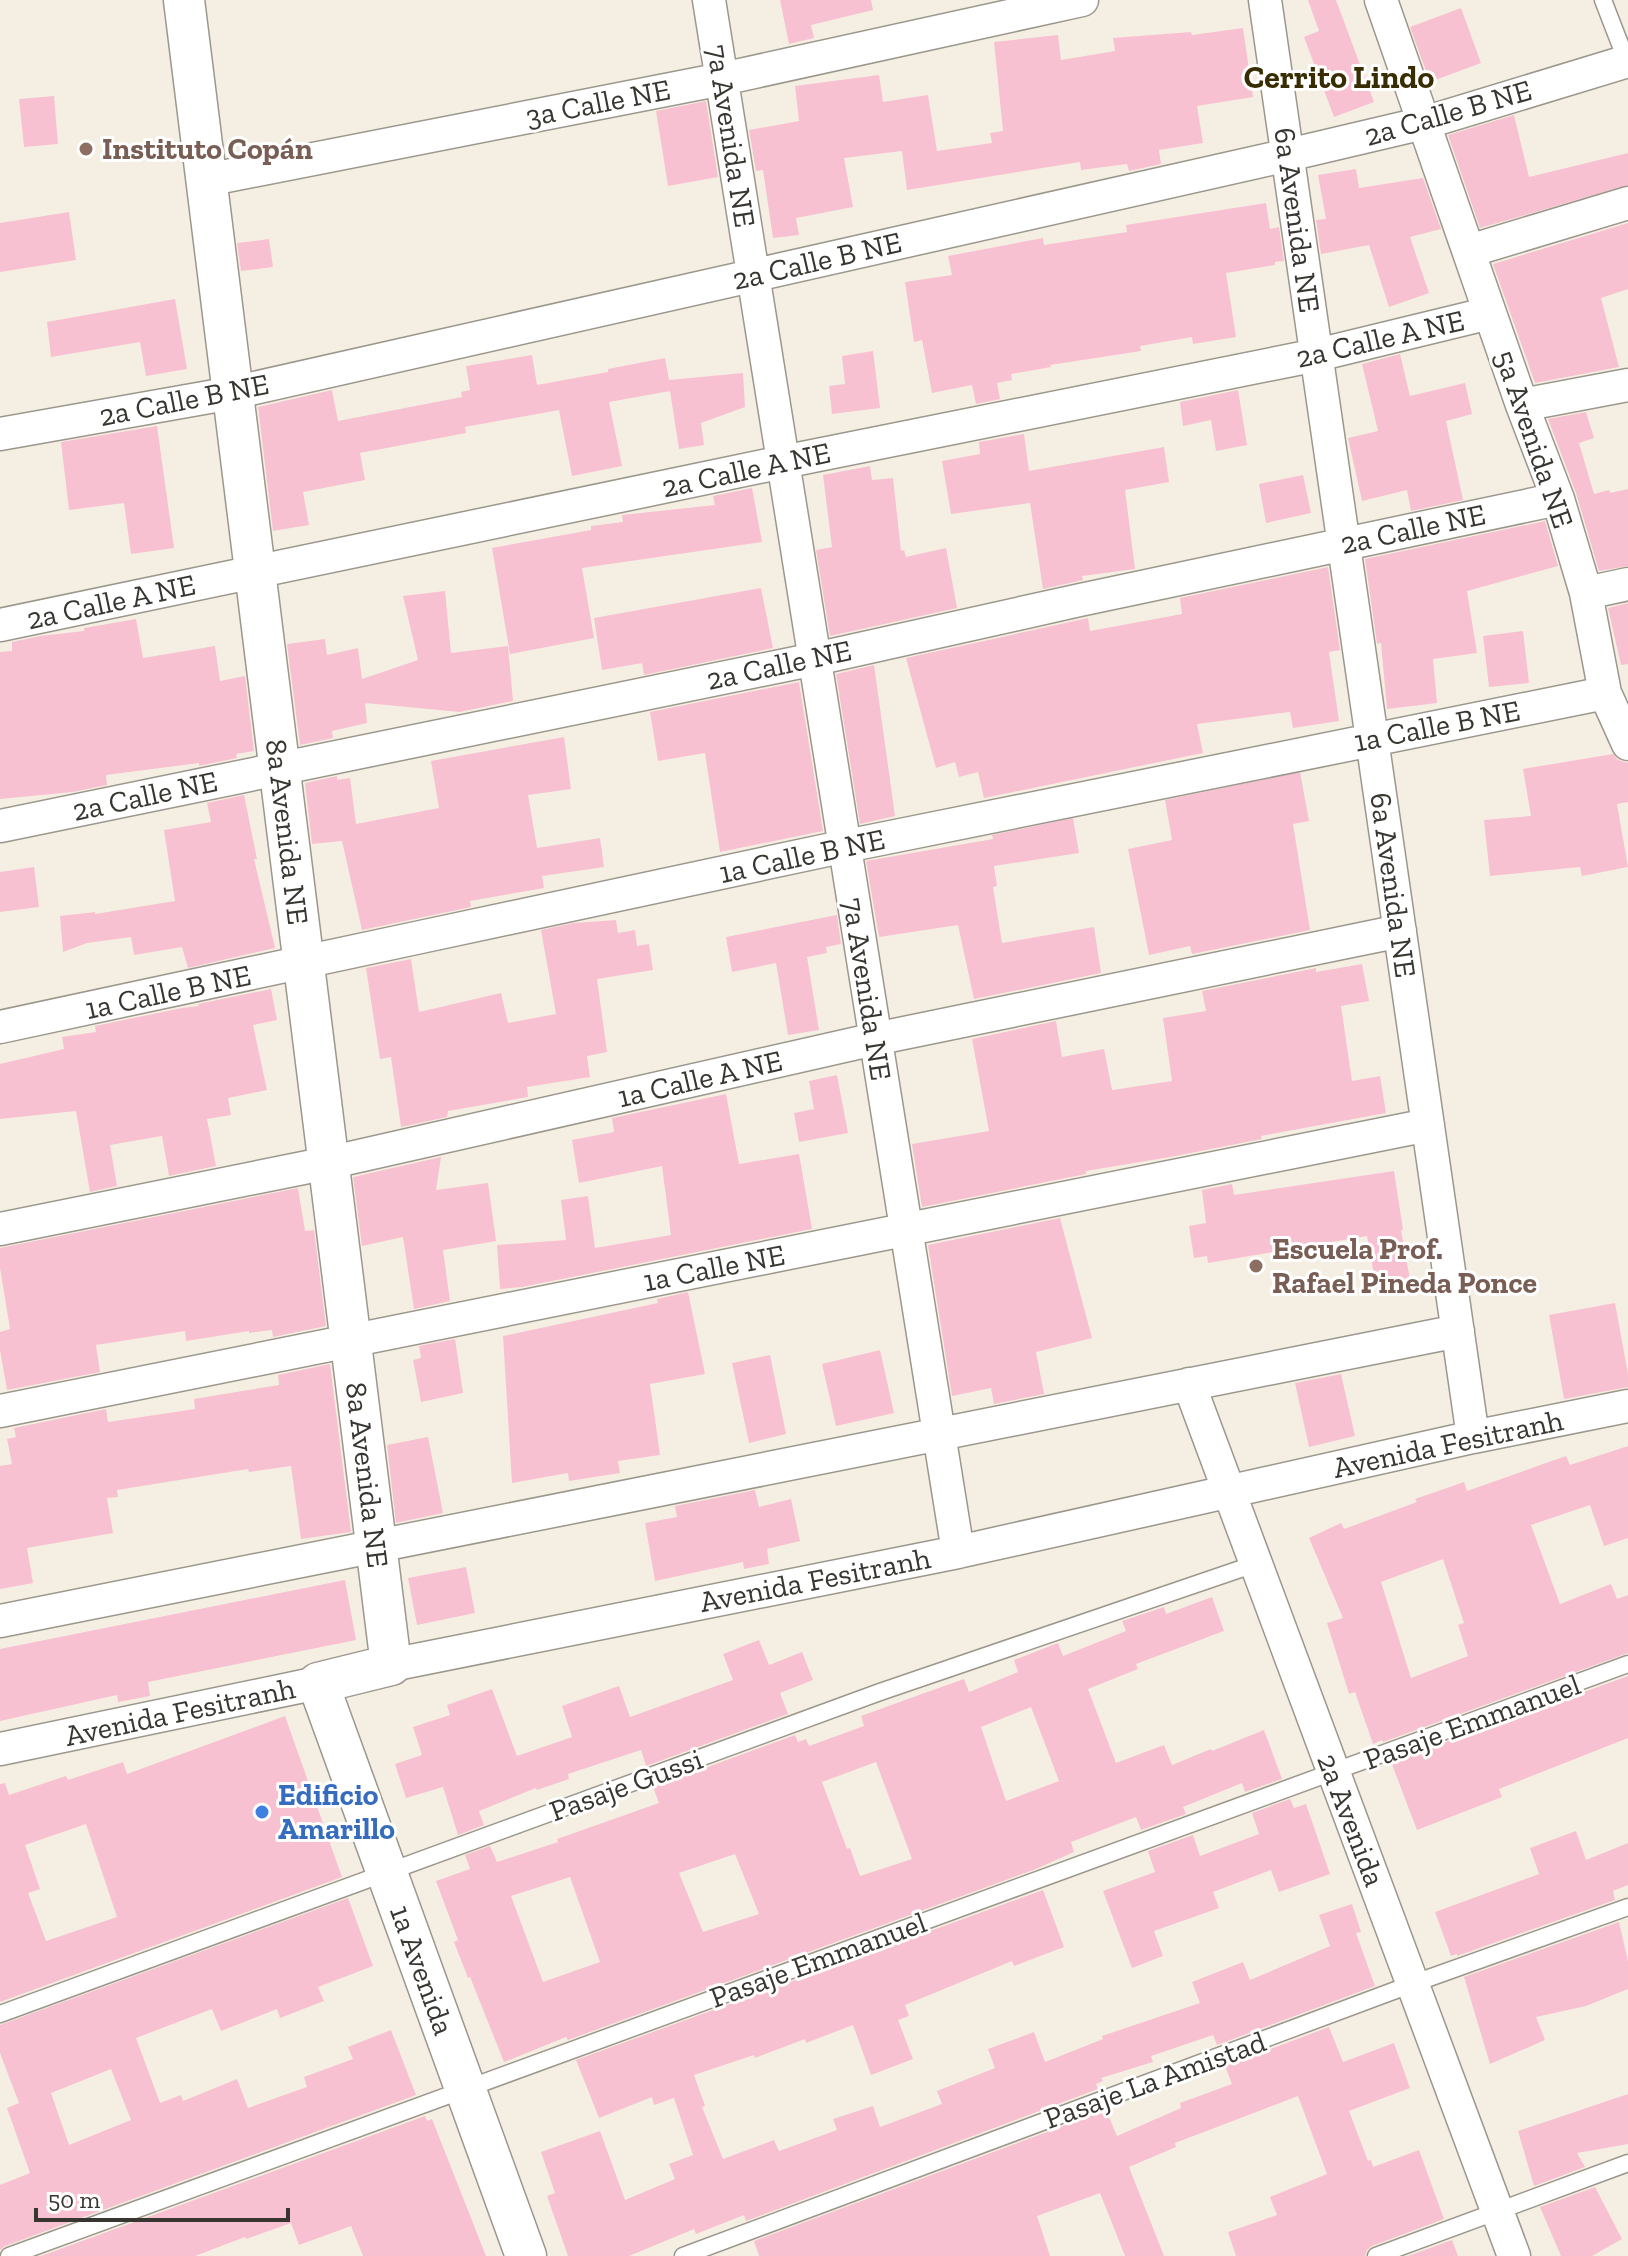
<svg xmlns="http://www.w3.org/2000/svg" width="1628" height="2256" font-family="'Zilla Slab',serif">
<rect width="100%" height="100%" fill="#f5efe3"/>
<path fill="#f8c1d2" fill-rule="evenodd" d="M 780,0 L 871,0 L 873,10 L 811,25 L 814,38 L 789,44 Z
M 1308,0 L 1336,0 L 1374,102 L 1334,117 L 1304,37 L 1319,31 Z
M 1461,8 L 1481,63 L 1430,82 L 1410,27 Z
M 1243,28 L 1253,97 L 1197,106 L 1203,143 L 1159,150 L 1161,164 L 1129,171 L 1127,164 L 1081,170 L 1080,162 L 907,190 L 902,151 L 844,158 L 853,207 L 796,218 L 799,235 L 773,238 L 763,170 L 756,171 L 749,130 L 799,121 L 795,86 L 879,75 L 883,102 L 928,95 L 937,151 L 992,143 L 990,133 L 1003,131 L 994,42 L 1058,35 L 1061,60 L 1115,51 L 1113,38 L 1191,32 L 1192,35 Z
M 54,96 L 58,144 L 24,147 L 19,99 Z
M 706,101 L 718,177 L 668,186 L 656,111 Z
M 1514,115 L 1529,177 L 1628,153 L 1628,185 L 1480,228 L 1448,135 Z
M 1356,169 L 1359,188 L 1423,178 L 1441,229 L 1410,237 L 1429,293 L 1389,307 L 1369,245 L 1321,254 L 1316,220 L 1326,219 L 1318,175 Z
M 1266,203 L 1270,229 L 1279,227 L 1284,261 L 1275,262 L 1275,265 L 1226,273 L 1236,337 L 1193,344 L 1192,337 L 1140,346 L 1141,351 L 1050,365 L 1051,367 L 1011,374 L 1012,380 L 997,383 L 1000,399 L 976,404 L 972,385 L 932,393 L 922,340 L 914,342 L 905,282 L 952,275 L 948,256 L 1043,238 L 1044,245 L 1127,232 L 1126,225 Z
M 69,212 L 76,260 L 0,272 L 0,223 Z
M 1628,223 L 1628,289 L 1601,298 L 1619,367 L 1535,383 L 1493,264 Z
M 269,239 L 273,267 L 241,271 L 237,243 Z
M 175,299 L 187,369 L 146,376 L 140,342 L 51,357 L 47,322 Z
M 873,351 L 880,408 L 832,414 L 829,386 L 845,384 L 842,356 Z
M 1400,354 L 1410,396 L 1465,383 L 1472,414 L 1446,421 L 1463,500 L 1411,511 L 1407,490 L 1362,501 L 1348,438 L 1378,431 L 1362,364 Z
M 532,355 L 537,385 L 608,372 L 608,369 L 665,358 L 669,380 L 743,373 L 745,407 L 701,423 L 704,445 L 679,449 L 670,391 L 609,402 L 622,466 L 572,476 L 559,410 L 465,427 L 466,433 L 360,453 L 365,480 L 303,492 L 309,525 L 273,531 L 258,407 L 332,390 L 338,421 L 462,397 L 461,392 L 470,390 L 466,366 Z
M 1238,390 L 1247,445 L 1216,451 L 1211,420 L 1183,426 L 1180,402 Z
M 1586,412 L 1594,438 L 1579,443 L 1594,494 L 1609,490 L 1610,493 L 1628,489 L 1628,566 L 1599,571 L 1576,493 L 1548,419 Z
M 157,426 L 174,548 L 131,554 L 124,503 L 69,510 L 61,442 Z
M 1024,434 L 1029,471 L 1164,447 L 1169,482 L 1125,490 L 1135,569 L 1082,576 L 1083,580 L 1043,589 L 1030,503 L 951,514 L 942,461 L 980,454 L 979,442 Z
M 870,466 L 872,480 L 893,478 L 901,551 L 904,550 L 906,557 L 946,548 L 957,608 L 830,636 L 816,550 L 832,547 L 823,475 Z
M 1303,475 L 1311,513 L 1266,523 L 1259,484 Z
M 752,488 L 762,542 L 582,568 L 594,638 L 510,654 L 492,548 L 591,530 L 591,526 L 623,522 L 622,515 L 715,505 L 713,496 Z
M 1545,521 L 1558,566 L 1467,591 L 1477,653 L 1433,659 L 1437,703 L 1387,709 L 1381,643 L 1377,644 L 1365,559 Z
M 1328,567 L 1340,650 L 1329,652 L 1339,721 L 1293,728 L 1290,712 L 1197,724 L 1203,753 L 984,798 L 978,772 L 959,777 L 955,762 L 936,768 L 906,658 L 1088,618 L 1090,631 L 1182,614 L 1180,598 Z
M 761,588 L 773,648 L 644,675 L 642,663 L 602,670 L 594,618 Z
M 445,591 L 451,653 L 508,646 L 513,701 L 460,712 L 365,703 L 367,723 L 332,731 L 333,738 L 300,745 L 287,644 L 325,639 L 327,655 L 358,648 L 362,679 L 418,660 L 403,596 Z
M 1628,603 L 1628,664 L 1621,665 L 1608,608 Z
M 136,619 L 143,658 L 215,646 L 220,681 L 245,676 L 254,751 L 236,754 L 237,758 L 199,766 L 199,763 L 106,775 L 107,785 L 73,792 L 0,799 L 0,652 L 12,651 L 12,642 L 40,636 L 84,631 L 84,628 Z
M 1523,631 L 1529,683 L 1489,687 L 1483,636 Z
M 874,665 L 895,816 L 860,824 L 836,674 Z
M 799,682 L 823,831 L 720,852 L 705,753 L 658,761 L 650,712 Z
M 564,737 L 571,789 L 528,795 L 537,848 L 600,838 L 604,867 L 542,876 L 544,888 L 470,901 L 471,907 L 362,930 L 342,841 L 312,844 L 305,783 L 337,776 L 337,780 L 350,778 L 356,824 L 439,808 L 431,761 Z
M 1613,754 L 1618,760 L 1628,763 L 1628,802 L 1617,804 L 1628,867 L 1582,876 L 1580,867 L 1490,876 L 1484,820 L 1531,816 L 1523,769 Z
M 1300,772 L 1309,821 L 1293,824 L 1310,930 L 1192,954 L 1190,946 L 1149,955 L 1128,849 L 1172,840 L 1165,800 Z
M 244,795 L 257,859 L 254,859 L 275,948 L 188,968 L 182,947 L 134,955 L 131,937 L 87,943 L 63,952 L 60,916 L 95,912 L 95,914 L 175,901 L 164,830 L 211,822 L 207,803 Z
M 1073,818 L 1079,853 L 994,866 L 997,886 L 993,887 L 1002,943 L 1094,927 L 1101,973 L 974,999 L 958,925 L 879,937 L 866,861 L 993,839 L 992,835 Z
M 34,867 L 39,907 L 0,912 L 0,872 Z
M 837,915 L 841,944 L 826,947 L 827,953 L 807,957 L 819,1030 L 788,1035 L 776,963 L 732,972 L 726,937 Z
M 616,920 L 618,933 L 635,930 L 637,946 L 649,944 L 653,970 L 597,979 L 607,1052 L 587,1056 L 590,1077 L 527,1087 L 528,1097 L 448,1111 L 447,1117 L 401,1127 L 391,1057 L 380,1059 L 366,968 L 411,959 L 419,1012 L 501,993 L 508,1023 L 556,1014 L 541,930 L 574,923 Z
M 1362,964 L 1369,1001 L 1341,1006 L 1352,1081 L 1380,1076 L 1386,1113 L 1261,1136 L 1262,1139 L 1170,1157 L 1086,1171 L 1086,1174 L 922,1207 L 912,1144 L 989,1131 L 972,1039 L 1056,1021 L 1062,1057 L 1104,1049 L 1112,1090 L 1172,1081 L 1163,1018 L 1206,1011 L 1202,991 L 1316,968 L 1316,972 Z
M 271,989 L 277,1020 L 253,1025 L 267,1090 L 228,1098 L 231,1115 L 207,1119 L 216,1166 L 169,1176 L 162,1136 L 110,1145 L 117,1186 L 90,1192 L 76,1111 L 0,1119 L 0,1064 L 64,1049 L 62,1037 L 96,1032 L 95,1026 L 182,1008 L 199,1006 L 198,1004 Z
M 837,1075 L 848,1133 L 799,1142 L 794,1113 L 814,1109 L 809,1081 Z
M 726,1094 L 739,1164 L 799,1154 L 812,1229 L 522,1287 L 500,1289 L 497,1245 L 566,1240 L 561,1200 L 588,1196 L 595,1248 L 671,1235 L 662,1166 L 579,1183 L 572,1140 L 614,1132 L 612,1118 Z
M 441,1157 L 436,1190 L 488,1183 L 496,1241 L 443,1250 L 450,1301 L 414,1309 L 403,1237 L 362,1246 L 353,1177 Z
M 1394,1171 L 1403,1230 L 1401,1230 L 1411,1285 L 1377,1292 L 1367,1236 L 1208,1263 L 1207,1256 L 1194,1258 L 1189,1226 L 1206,1223 L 1202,1190 L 1232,1184 L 1234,1195 Z
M 298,1188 L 305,1231 L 314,1230 L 326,1326 L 273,1337 L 272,1330 L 249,1333 L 249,1331 L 186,1341 L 185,1331 L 96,1345 L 100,1372 L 7,1390 L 0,1350 L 0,1332 L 10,1329 L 0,1268 L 0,1248 Z
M 1060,1218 L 1092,1338 L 1036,1352 L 1044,1394 L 994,1404 L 991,1388 L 952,1396 L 928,1245 Z
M 688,1292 L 705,1374 L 650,1384 L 660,1455 L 618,1461 L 620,1473 L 569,1481 L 568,1473 L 512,1483 L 503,1336 L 658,1303 L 657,1299 Z
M 1615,1303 L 1628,1374 L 1628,1387 L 1564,1399 L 1549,1315 Z
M 455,1339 L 463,1393 L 421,1402 L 413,1360 L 421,1358 L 419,1346 Z
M 880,1350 L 894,1413 L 836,1426 L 822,1364 Z
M 770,1355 L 786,1434 L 749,1443 L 732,1363 Z
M 330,1364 L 351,1532 L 301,1539 L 291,1466 L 249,1472 L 248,1469 L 117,1490 L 118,1497 L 107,1498 L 113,1533 L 27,1548 L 33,1583 L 0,1589 L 0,1466 L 12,1464 L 7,1439 L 16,1437 L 14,1428 L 106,1409 L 108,1422 L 195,1409 L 194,1399 L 279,1385 L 278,1375 Z
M 1341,1374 L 1355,1436 L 1309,1447 L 1295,1383 Z
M 428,1437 L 443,1513 L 396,1523 L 387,1445 Z
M 1628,1446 L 1628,1538 L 1604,1546 L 1590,1505 L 1531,1525 L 1560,1604 L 1611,1584 L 1617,1599 L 1628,1595 L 1628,1653 L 1383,1742 L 1382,1740 L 1373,1744 L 1355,1692 L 1349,1694 L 1327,1623 L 1343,1618 L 1309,1538 L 1341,1523 L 1344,1529 L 1417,1502 L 1415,1499 L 1464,1482 L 1467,1491 L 1566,1456 L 1570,1465 ZM 1443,1559 L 1464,1623 L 1458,1625 L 1468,1656 L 1411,1678 L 1381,1582 Z
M 755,1490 L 759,1507 L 791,1499 L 800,1541 L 767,1549 L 769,1564 L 744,1569 L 743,1562 L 655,1581 L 645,1523 L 677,1517 L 675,1506 Z
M 466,1567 L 475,1613 L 417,1625 L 408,1578 Z
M 345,1580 L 356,1640 L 148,1682 L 150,1696 L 118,1702 L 117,1695 L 0,1721 L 0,1649 Z
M 1212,1597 L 1224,1631 L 1136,1664 L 1138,1669 L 1088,1689 L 1116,1763 L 1164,1745 L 1172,1765 L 1211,1749 L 1212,1751 L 1264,1730 L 1282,1779 L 1245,1792 L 1242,1783 L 1183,1807 L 1186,1814 L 1141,1830 L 1136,1817 L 1071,1842 L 1074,1852 L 1036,1869 L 568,2040 L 566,2037 L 504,2062 L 470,1977 L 468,1978 L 454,1942 L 458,1940 L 436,1881 L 470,1869 L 465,1855 L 490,1846 L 497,1862 L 558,1842 L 557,1839 L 659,1803 L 653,1787 L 795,1735 L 798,1742 L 806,1739 L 809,1746 L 864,1726 L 861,1716 L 919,1695 L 964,1679 L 969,1692 L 1018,1672 L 1014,1660 L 1058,1643 L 1063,1656 L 1126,1631 L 1122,1621 L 1164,1607 L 1166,1614 ZM 1031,1707 L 1059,1781 L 1006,1801 L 981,1727 ZM 876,1762 L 912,1859 L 860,1876 L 850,1848 L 847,1849 L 822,1782 ZM 735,1854 L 759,1914 L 703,1932 L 679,1873 ZM 570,1877 L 600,1962 L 543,1982 L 511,1896 Z
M 759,1640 L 769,1665 L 802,1652 L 813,1680 L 780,1693 L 788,1714 L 646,1766 L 641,1750 L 568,1774 L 569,1779 L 537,1790 L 536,1788 L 479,1811 L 484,1825 L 458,1835 L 443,1787 L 406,1798 L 395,1764 L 422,1755 L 413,1727 L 450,1715 L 447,1705 L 492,1689 L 517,1756 L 572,1737 L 562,1706 L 619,1686 L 630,1717 L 733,1680 L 723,1654 Z
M 1628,1676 L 1628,1738 L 1499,1789 L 1502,1797 L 1417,1830 L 1391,1762 Z
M 285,1716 L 342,1877 L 0,2002 L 0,1784 L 5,1783 L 9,1795 L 66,1776 L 68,1780 L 123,1762 L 127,1774 ZM 86,1824 L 117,1917 L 46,1941 L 28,1893 L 40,1889 L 25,1845 Z
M 1290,1799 L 1294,1808 L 1306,1804 L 1330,1874 L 1279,1892 L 1271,1870 L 1213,1892 L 1219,1908 L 1154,1931 L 1163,1956 L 1132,1968 L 1103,1891 L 1155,1872 L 1148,1851 L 1193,1835 L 1200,1856 L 1259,1834 L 1252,1813 Z
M 1576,1831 L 1586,1860 L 1628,1843 L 1628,1885 L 1613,1891 L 1615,1900 L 1457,1956 L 1457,1954 L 1451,1956 L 1435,1912 L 1539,1874 L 1530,1848 Z
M 1043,1890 L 1064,1947 L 1014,1966 L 1012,1961 L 905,2005 L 909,2016 L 898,2020 L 913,2059 L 871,2075 L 853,2025 L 806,2043 L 805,2039 L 755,2058 L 754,2055 L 694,2075 L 705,2106 L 702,2107 L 723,2159 L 774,2140 L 779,2151 L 837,2130 L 833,2119 L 873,2106 L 880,2127 L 942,2104 L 937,2091 L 995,2068 L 988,2049 L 1034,2032 L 1045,2062 L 1103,2039 L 1102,2036 L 1200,2003 L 1192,1982 L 1243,1962 L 1250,1980 L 1330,1946 L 1319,1915 L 1352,1904 L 1361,1932 L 1356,1933 L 1375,1986 L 1217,2045 L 1213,2035 L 1151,2056 L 1153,2062 L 1101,2078 L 1103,2081 L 1096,2084 L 1098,2089 L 746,2221 L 744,2215 L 696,2234 L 694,2229 L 629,2256 L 568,2256 L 547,2196 L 555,2193 L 541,2152 L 600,2131 L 625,2200 L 675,2179 L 669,2164 L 693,2155 L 674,2098 L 654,2105 L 652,2097 L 599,2118 L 576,2060 Z
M 348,1898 L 373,1966 L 318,1987 L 324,2001 L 280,2018 L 277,2009 L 221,2031 L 212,2009 L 136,2038 L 160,2103 L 181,2095 L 183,2101 L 237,2079 L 248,2108 L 307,2087 L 304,2077 L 353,2059 L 348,2047 L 391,2030 L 416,2095 L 5,2246 L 0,2250 L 0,2185 L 30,2173 L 7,2108 L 19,2103 L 0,2053 L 0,2025 ZM 111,2069 L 131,2120 L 69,2145 L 51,2093 Z
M 1619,1922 L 1628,1961 L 1628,1989 L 1586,2006 L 1536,2017 L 1545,2040 L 1490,2064 L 1464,1977 Z
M 1329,2027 L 1343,2062 L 1394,2043 L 1410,2088 L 1349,2111 L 1368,2161 L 1371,2160 L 1373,2167 L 1419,2150 L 1444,2219 L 1372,2246 L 1367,2250 L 1365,2256 L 1236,2256 L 1228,2232 L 1277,2215 L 1270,2197 L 1327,2174 L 1298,2096 L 1175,2143 L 1176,2147 L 1129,2167 L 1164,2256 L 1125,2256 L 1100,2193 L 1037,2216 L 1050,2256 L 759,2256 L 754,2241 L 1106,2110 L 1117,2136 L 1181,2108 L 1180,2103 L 1232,2084 L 1225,2066 Z
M 1628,2094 L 1628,2144 L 1577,2153 L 1585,2167 L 1534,2186 L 1518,2131 Z
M 425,2116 L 427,2121 L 432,2119 L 486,2256 L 363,2256 L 351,2226 L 299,2245 L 291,2223 L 246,2239 L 245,2237 L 195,2256 L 41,2256 Z
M 1595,2187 L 1622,2239 L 1592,2256 L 1561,2256 L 1540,2207 Z
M 1452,2240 L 1458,2256 L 1408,2256 Z"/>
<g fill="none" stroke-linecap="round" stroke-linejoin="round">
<defs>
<path id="service" d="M 1603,0 L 1627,62
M 0,2014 L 880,1692 L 1255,1564
M 9,2256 L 1628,1664
M 683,2256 L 1412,1984 L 1628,1907
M 1376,2256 L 1628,2163"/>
<path id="minor" d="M 709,0 L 958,1552
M 1265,0 L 1473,1437
M 1381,0 L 1522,405 L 1558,499 L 1586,593 L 1605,693 L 1628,744
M 206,180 L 722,79 L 1082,0
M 1469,251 L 1628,203
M 1522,405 L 1628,385
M 0,434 L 232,393 L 1288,155 L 1424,123 L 1628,61
M 1586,593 L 1628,584
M 0,625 L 783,462 L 1317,355 L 1490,313
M 0,826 L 815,659 L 1080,600 L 1558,499
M 0,1027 C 282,968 564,905 846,846 C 1099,793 1352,742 1605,693
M 0,1229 L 328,1163 L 875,1039 L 1400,931
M 1189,1384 L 1514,2256
M 0,1411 L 1428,1125
M 0,1621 L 1458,1331
M 391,1665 L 958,1552 L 1473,1437 L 1628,1406
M 0,1749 L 318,1683"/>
<path id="tertiary" d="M 184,0 L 391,1665 L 318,1683 L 526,2256"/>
</defs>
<use href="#service" stroke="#9c978c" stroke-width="19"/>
<use href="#minor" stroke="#9c978c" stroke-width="35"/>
<use href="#tertiary" stroke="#9c978c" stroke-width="43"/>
<use href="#service" stroke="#fff" stroke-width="16"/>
<use href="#minor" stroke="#fff" stroke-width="32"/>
<use href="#tertiary" stroke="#fff" stroke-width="40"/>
</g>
<g fill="#8d6e63" stroke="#fff" stroke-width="3">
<circle cx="86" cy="149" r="8"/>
<circle cx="1256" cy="1266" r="8"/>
</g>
<circle fill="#3f7fe0" stroke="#fff" stroke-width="3" cx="262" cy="1812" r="8"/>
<g text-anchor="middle" stroke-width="6" stroke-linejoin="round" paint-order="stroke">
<g font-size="30" fill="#383631" stroke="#fff">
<text transform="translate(598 103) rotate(-11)" y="10">3a Calle NE</text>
<text transform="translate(1448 113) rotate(-16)" y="10">2a Calle B NE</text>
<text transform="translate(731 136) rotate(81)" y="10">7a Avenida NE</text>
<text transform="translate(1297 220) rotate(82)" y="10">6a Avenida NE</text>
<text transform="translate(817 261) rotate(-13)" y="10">2a Calle B NE</text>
<text transform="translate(1380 339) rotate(-13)" y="10">2a Calle A NE</text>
<text transform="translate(184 400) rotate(-11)" y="10">2a Calle B NE</text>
<text transform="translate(1534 439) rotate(71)" y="10">5a Avenida NE</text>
<text transform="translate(746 470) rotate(-12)" y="10">2a Calle A NE</text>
<text transform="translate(1413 529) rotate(-12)" y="10">2a Calle NE</text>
<text transform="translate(111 602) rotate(-12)" y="10">2a Calle A NE</text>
<text transform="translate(779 665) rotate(-12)" y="10">2a Calle NE</text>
<text transform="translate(1437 726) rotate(-11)" y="10">1a Calle B NE</text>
<text transform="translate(145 796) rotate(-12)" y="10">2a Calle NE</text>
<text transform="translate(287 832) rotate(83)" y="10">8a Avenida NE</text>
<text transform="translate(802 856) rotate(-12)" y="10">1a Calle B NE</text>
<text transform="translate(1393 885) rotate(82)" y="10">6a Avenida NE</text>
<text transform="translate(867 989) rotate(81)" y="10">7a Avenida NE</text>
<text transform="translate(168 992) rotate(-12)" y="10">1a Calle B NE</text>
<text transform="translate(700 1079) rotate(-13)" y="10">1a Calle A NE</text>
<text transform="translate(714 1268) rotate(-11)" y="10">1a Calle NE</text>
<text transform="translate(1448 1444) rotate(-12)" y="10">Avenida Fesitranh</text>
<text transform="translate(367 1475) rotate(83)" y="10">8a Avenida NE</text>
<text transform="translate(815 1580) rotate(-11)" y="10">Avenida Fesitranh</text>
<text transform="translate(180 1712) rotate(-12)" y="10">Avenida Fesitranh</text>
<text transform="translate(1472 1722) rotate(-20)" y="10">Pasaje Emmanuel</text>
<text transform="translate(626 1785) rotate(-20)" y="10">Pasaje Gussi</text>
<text transform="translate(1351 1820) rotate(69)" y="10">2a Avenida</text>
<text transform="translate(818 1960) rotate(-20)" y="10">Pasaje Emmanuel</text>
<text transform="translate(422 1970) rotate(70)" y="10">1a Avenida</text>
<text transform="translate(1155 2080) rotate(-20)" y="10">Pasaje La Amistad</text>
</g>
<g font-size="30" font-weight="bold" fill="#785e54" stroke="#fff" text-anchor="start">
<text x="102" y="159">Instituto Copán</text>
<text x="1272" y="1259">Escuela Prof.<tspan x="1272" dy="34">Rafael Pineda Ponce</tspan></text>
</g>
<g font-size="30" font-weight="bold" fill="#366cbe" stroke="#fff" text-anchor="start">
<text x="278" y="1805">Edificio<tspan x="278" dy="34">Amarillo</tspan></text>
</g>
<g font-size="32" font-weight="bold" fill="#382d02" stroke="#fff">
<text x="1339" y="88">Cerrito Lindo</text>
</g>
</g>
<path d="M36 2208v12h252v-12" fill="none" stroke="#383631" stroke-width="4"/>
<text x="48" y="2208" font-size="24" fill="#383631" stroke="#ffffff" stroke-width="6" paint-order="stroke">50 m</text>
</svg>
